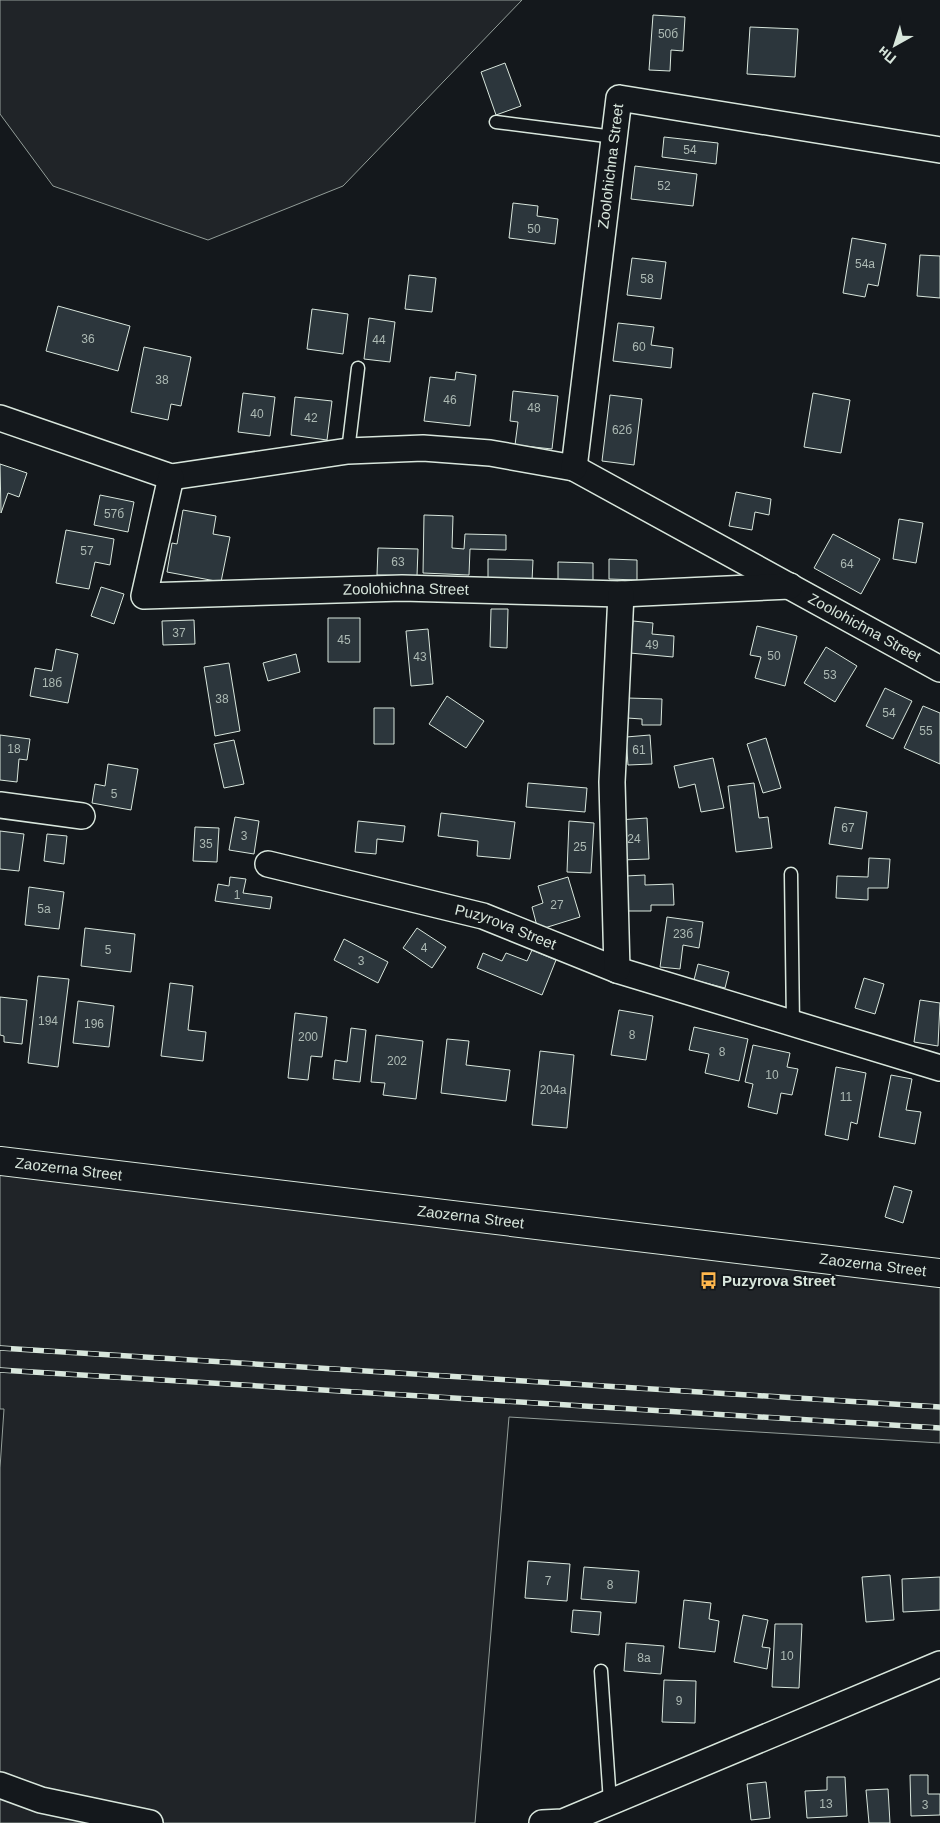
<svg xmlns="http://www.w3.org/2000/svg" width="940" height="1823" font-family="Arial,sans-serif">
<rect width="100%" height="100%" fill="#14181c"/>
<path fill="#202428" stroke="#939e99" d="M 0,0 L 522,0 L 343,186 L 208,240 L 53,186 L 0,114 Z
M 0,1161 L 940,1273 L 940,1443 L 509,1417 L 475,1823 L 0,1823 L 0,1468 L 4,1409 L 0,1409 Z"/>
<path fill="#2c363c" stroke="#d8e6dc" d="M 653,15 L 685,17 L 683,51 L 671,50 L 670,71 L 649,70 Z
M 750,27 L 798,29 L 795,77 L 747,74 Z
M 505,63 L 521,106 L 496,115 L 481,72 Z
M 664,137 L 718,143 L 716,164 L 662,157 Z
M 635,166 L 697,174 L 693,206 L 631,199 Z
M 513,203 L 538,206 L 537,216 L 558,219 L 555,244 L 509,238 Z
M 852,238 L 886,244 L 878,286 L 868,284 L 865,297 L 843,293 Z
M 920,255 L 940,256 L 940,298 L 917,296 Z
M 632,258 L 666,262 L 661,299 L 627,295 Z
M 409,275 L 436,278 L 432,312 L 405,309 Z
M 58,306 L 130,326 L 118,371 L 46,351 Z
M 312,309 L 348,314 L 343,354 L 307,349 Z
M 369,318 L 395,322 L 390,362 L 364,359 Z
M 618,323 L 654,327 L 651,345 L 673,348 L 671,368 L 613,361 Z
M 144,347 L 191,357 L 181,406 L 171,404 L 168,420 L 131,412 Z
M 456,372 L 476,375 L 470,426 L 424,421 L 430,377 L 455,380 Z
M 513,391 L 558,396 L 552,449 L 515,445 L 518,422 L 510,421 Z
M 243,393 L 275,397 L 270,436 L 238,432 Z
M 813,393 L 850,400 L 841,453 L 804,447 Z
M 610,395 L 642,399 L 634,465 L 602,461 Z
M 295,397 L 332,401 L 327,440 L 291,435 Z
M 0,464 L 27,473 L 19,497 L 8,493 L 1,513 Z
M 736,492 L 771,499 L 769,515 L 755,512 L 752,530 L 729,526 Z
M 100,495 L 134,502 L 128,532 L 94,525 Z
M 183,510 L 216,516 L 213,534 L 230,537 L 221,582 L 167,572 L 172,543 L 177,544 Z
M 424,515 L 453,516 L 452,548 L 464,549 L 465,534 L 506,535 L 506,550 L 470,549 L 469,575 L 423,573 Z
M 899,519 L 923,523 L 916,563 L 893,559 Z
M 66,530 L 114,539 L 110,565 L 95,562 L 89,589 L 56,583 Z
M 833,534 L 880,559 L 861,594 L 814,568 Z
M 378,548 L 418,549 L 417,576 L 377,575 Z
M 488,559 L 533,560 L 532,581 L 488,580 Z
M 609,559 L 637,560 L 637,580 L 609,579 Z
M 558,562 L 593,563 L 593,582 L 558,581 Z
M 101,587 L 124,594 L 114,624 L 91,616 Z
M 491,609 L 508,609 L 507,648 L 490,647 Z
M 328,618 L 360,618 L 360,662 L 328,662 Z
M 194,620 L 195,644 L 163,645 L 162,621 Z
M 633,621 L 653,623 L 652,634 L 674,636 L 673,657 L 630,653 Z
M 757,626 L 797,636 L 785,686 L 755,678 L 761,657 L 750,655 Z
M 428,629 L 433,684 L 411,686 L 406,631 Z
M 826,647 L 857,666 L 835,702 L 804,683 Z
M 56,649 L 78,654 L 68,703 L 30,696 L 35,668 L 52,671 Z
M 296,654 L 300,672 L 268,681 L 263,663 Z
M 229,663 L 240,731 L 215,736 L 204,667 Z
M 885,688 L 912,701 L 893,739 L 866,726 Z
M 447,696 L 484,721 L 466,748 L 429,724 Z
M 627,698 L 662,699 L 661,725 L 642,725 L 642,719 L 627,718 Z
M 923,706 L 940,713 L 940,764 L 904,748 Z
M 374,708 L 394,708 L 394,744 L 374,744 Z
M 0,735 L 30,739 L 27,760 L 19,759 L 17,782 L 0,780 Z
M 650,735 L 652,764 L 628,765 L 626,737 Z
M 766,738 L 781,788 L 763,793 L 747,744 Z
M 234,740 L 244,784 L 224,788 L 214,744 Z
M 713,758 L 724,808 L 701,812 L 695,784 L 679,788 L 674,766 Z
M 108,764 L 138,769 L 131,810 L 92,803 L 95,784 L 105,786 Z
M 528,783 L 587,788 L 585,812 L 526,807 Z
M 754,783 L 759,818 L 768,817 L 772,848 L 736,852 L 728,786 Z
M 835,807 L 867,812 L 862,849 L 829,844 Z
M 441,813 L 515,822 L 510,859 L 477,856 L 478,841 L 438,836 Z
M 235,817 L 259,821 L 254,854 L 229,850 Z
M 647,818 L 649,859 L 621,860 L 618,820 Z
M 358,821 L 405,826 L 403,842 L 377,839 L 376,854 L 355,852 Z
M 569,821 L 594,823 L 591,873 L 567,872 Z
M 195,827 L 219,828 L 217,862 L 193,861 Z
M 0,831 L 24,834 L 19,871 L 0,869 Z
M 47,834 L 67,836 L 64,864 L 44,861 Z
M 869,858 L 890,859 L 888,888 L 868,888 L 868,900 L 836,898 L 837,876 L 868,877 Z
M 645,875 L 645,885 L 673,884 L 674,905 L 651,905 L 651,911 L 627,911 L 626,876 Z
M 230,877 L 246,879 L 243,893 L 272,897 L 270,909 L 215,901 L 218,884 L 229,886 Z
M 568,877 L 580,917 L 538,930 L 532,907 L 543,903 L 538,886 Z
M 29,887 L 64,892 L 59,929 L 25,925 Z
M 667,917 L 703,922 L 699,948 L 683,945 L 680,969 L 660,967 Z
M 85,928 L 135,934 L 131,972 L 81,966 Z
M 417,928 L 446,947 L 432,968 L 403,948 Z
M 344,939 L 388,962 L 378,983 L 334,960 Z
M 532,950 L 556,960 L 542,995 L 477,968 L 483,953 L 502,961 L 506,953 L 527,961 Z
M 698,964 L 729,972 L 725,988 L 694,980 Z
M 38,976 L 69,979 L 58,1067 L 28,1063 Z
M 864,978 L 884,984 L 875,1014 L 855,1008 Z
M 170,983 L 193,986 L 188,1030 L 206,1032 L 203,1061 L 161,1056 Z
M 0,997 L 27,1000 L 22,1044 L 4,1042 L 4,1036 L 0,1035 Z
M 920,1000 L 940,1003 L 938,1046 L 914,1042 Z
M 78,1001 L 114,1006 L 109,1047 L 73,1043 Z
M 619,1010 L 653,1016 L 646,1060 L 611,1055 Z
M 295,1013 L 327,1017 L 322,1057 L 311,1056 L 308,1080 L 288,1078 Z
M 694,1027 L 748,1039 L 739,1081 L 705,1073 L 709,1054 L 689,1050 Z
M 351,1028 L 366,1030 L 360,1082 L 333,1079 L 335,1060 L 347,1062 Z
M 376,1035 L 423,1041 L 416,1099 L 383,1095 L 385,1083 L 371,1082 Z
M 447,1039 L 469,1041 L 466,1065 L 510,1070 L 506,1101 L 441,1093 Z
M 753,1045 L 790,1053 L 787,1067 L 798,1069 L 792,1095 L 781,1093 L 777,1114 L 748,1107 L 753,1084 L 745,1082 Z
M 540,1051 L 574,1055 L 567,1128 L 532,1125 Z
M 836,1067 L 866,1073 L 857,1124 L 851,1122 L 848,1140 L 825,1135 Z
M 891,1075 L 912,1079 L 906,1110 L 921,1112 L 915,1144 L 879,1137 Z
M 894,1186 L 912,1191 L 903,1223 L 885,1217 Z
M 528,1561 L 570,1564 L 567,1601 L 525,1598 Z
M 584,1567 L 639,1571 L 636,1603 L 581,1599 Z
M 890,1575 L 894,1620 L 866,1622 L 862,1577 Z
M 940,1577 L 940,1610 L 903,1612 L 902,1579 Z
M 684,1600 L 711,1603 L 709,1619 L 719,1621 L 715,1652 L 679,1648 Z
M 573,1610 L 601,1612 L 599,1635 L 571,1632 Z
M 743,1615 L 768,1620 L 762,1647 L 770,1648 L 767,1669 L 734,1662 Z
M 775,1624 L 802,1624 L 799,1688 L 772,1687 Z
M 626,1643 L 664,1646 L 661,1674 L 624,1671 Z
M 664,1680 L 696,1681 L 695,1723 L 662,1722 Z
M 910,1775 L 928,1775 L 928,1794 L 940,1794 L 940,1815 L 911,1816 Z
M 827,1777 L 845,1777 L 847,1816 L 807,1818 L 805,1791 L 827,1790 Z
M 766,1782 L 770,1818 L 751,1820 L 747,1784 Z
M 888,1789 L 890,1823 L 869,1823 L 866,1790 Z"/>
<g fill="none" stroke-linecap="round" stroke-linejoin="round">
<defs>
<path id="lane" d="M 496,122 L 614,137
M 348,451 L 358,368
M 791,874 L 793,1025
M 601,1671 L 610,1802"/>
<g id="street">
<path id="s1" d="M 0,418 L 171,477 L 348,451 L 423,448 L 490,453 L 574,468 L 940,669"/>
<path id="s2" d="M 574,468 L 619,98 L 940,150"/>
<path id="s3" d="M 171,477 L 144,596 L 402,588 L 621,594 L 790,586"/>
<path d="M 0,805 L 82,816"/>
<path id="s4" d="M 268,864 L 483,916 L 617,970 L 940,1068"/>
<path d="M 617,970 L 612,782 L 621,594"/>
<path d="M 0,1785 L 41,1800 L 150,1823"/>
<path d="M 542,1823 L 563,1822 L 940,1664"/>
</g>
<g id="secondary">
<path id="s5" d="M 0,1161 L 940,1273"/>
</g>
</defs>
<use href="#lane" stroke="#d8e6dc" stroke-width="15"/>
<use href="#street" stroke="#d8e6dc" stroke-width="28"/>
<use href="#secondary" stroke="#d8e6dc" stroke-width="30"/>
<use href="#lane" stroke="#14181c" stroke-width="12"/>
<use href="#street" stroke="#14181c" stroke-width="25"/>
<use href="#secondary" stroke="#14181c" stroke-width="28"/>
<defs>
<path id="rail" d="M 0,1348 L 940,1407
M 0,1370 L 940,1428"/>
</defs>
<use href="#rail" stroke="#d8e6dc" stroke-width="5.5"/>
<use href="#rail" stroke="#14181c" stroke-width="4" stroke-dasharray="11" stroke-linecap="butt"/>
</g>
<defs>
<symbol id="bus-bare" viewBox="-9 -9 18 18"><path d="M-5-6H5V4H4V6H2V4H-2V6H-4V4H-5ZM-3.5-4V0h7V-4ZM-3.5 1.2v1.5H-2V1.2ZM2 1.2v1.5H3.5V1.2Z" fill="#ffb74d" stroke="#14181c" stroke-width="2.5" paint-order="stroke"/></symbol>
</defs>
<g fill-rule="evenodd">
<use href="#bus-bare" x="696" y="1268" width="25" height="25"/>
</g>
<g text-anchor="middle" stroke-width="4" stroke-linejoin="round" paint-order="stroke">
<g font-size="12" fill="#adbab4">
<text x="668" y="38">50б</text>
<text x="690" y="154">54</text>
<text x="664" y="190">52</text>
<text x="534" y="233">50</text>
<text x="865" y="268">54а</text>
<text x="647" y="283">58</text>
<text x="88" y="343">36</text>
<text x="379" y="344">44</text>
<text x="639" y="351">60</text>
<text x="162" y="384">38</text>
<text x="450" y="404">46</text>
<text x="534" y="412">48</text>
<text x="257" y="418">40</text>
<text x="311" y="422">42</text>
<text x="622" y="434">62б</text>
<text x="114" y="518">57б</text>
<text x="87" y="555">57</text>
<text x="398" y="566">63</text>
<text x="847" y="568">64</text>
<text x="179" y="637">37</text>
<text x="344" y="644">45</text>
<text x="652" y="649">49</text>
<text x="774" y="660">50</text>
<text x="420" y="661">43</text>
<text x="830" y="679">53</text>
<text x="52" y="687">18б</text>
<text x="222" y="703">38</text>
<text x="889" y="717">54</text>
<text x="926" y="735">55</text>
<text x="14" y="753">18</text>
<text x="639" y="754">61</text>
<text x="114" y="798">5</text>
<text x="848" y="832">67</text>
<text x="244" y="840">3</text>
<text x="634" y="843">24</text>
<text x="206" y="848">35</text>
<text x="580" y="851">25</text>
<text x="237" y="899">1</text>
<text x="557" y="909">27</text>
<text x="44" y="913">5а</text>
<text x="683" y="938">23б</text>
<text x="424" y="952">4</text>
<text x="108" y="954">5</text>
<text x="361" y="965">3</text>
<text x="48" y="1025">194</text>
<text x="94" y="1028">196</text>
<text x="632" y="1039">8</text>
<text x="308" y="1041">200</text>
<text x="722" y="1056">8</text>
<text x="397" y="1065">202</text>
<text x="772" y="1079">10</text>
<text x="553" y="1094">204а</text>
<text x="846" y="1101">11</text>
<text x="548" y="1585">7</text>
<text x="610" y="1589">8</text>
<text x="787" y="1660">10</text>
<text x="644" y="1662">8а</text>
<text x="679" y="1705">9</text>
<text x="826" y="1808">13</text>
<text x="925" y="1809">3</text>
</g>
<g font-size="15" fill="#d8e6dc" stroke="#14181c">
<text dy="5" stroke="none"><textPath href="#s2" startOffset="304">Zoolohichna Street</textPath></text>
<text dy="5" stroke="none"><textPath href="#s3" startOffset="384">Zoolohichna Street</textPath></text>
<text dy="5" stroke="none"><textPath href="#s1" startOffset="919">Zoolohichna Street</textPath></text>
<text dy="5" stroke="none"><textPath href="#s4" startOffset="246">Puzyrova Street</textPath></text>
<text dy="5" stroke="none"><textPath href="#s5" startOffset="69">Zaozerna Street</textPath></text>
<text dy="5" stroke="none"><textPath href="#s5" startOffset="474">Zaozerna Street</textPath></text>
<text dy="5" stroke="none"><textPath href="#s5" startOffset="879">Zaozerna Street</textPath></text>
</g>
<g font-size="15" font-weight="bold" fill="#d8e6dc" stroke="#14181c" text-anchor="start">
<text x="722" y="1286">Puzyrova Street</text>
</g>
</g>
<g transform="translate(895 45) rotate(219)" stroke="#14181c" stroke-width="4" paint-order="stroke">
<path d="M0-4L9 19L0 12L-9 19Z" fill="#d8e6dc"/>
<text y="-8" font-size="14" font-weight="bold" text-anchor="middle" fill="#d8e6dc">Пн</text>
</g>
</svg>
